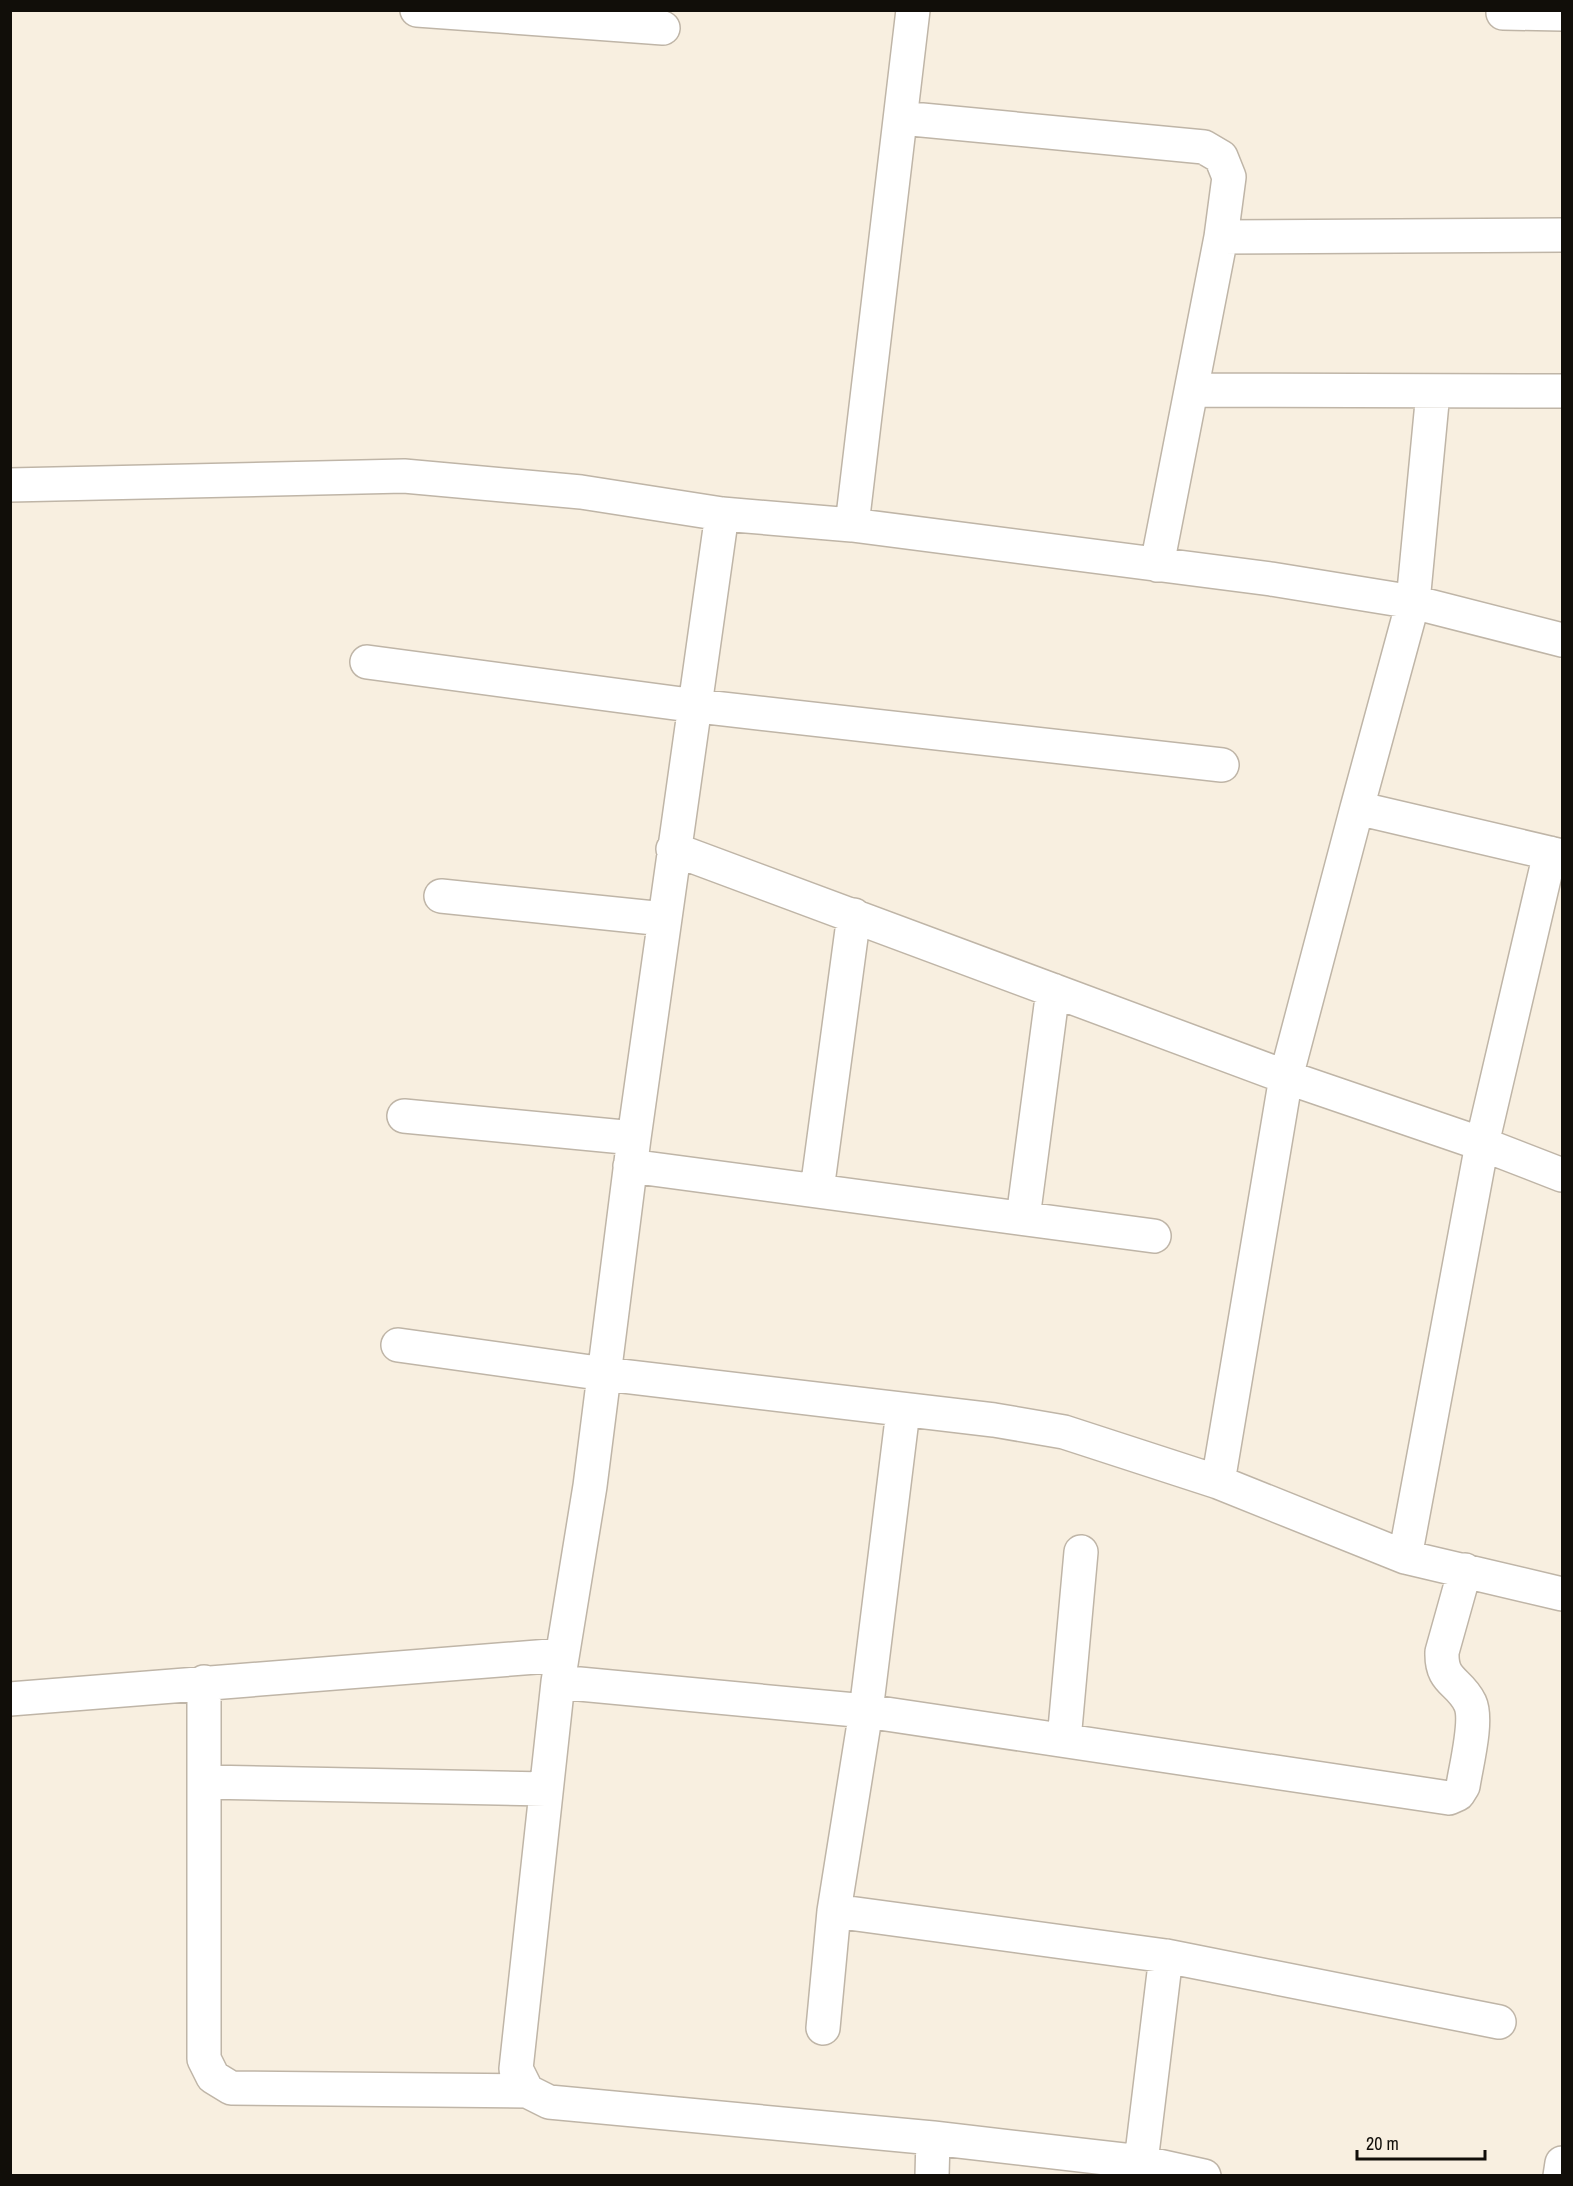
<svg xmlns="http://www.w3.org/2000/svg" width="1573" height="2186" font-family="'Archivo Narrow',sans-serif">
<rect width="100%" height="100%" fill="#f8efe0"/>
<g fill="none" stroke-linecap="round" stroke-linejoin="round">
<defs>
<path id="minor" d="M 417,10 L 663,28
M 1503,13 L 1562,14
M 901,118 L 1204,147 L 1221,157 L 1229,177 L 1221,237 L 1157,565
M 1221,237 L 1562,235
M 1192,390 L 1562,391
M 1433,392 L 1413,602 L 1357,808 L 1562,856
M 10,485 L 404,476 L 581,492 L 722,514 L 852,525 L 1271,579 L 1413,602 L 1562,640
M 722,514 L 634,1138 L 590,1486 L 558,1682 L 516,2069 L 527,2091 L 549,2102 L 933,2138 L 932,2176
M 852,525 L 913,10
M 367,662 L 697,706 L 1222,765
M 673,849 L 1286,1077 L 1482,1144 L 1562,1175
M 441,896 L 664,919
M 404,1116 L 634,1138
M 630,1166 L 1154,1236
M 817,1190 L 854,915
M 1023,1218 L 1053,990
M 398,1345 L 605,1374 L 994,1420 L 1064,1432 L 1218,1482 L 1405,1557 L 1562,1594
M 1218,1482 L 1286,1077 L 1357,808
M 1405,1557 L 1482,1144 L 1550,853
M 204,1682 L 204,2059 L 213,2077 L 231,2088 L 527,2091
M 558,1682 L 866,1711 L 1449,1798 L 1458,1794 L 1463,1786 C 1466,1766 1478,1720 1470,1703 C 1459,1680 1441,1683 1442,1652 L 1465,1570
M 10,1699 L 562,1655
M 1064,1740 L 1081,1552
M 204,1782 L 546,1789
M 834,1911 L 1166,1956 L 1499,2022
M 823,2028 L 834,1911 L 866,1711 L 903,1411
M 933,2138 L 1141,2162 L 1204,2176
M 1141,2162 L 1166,1956
M 1560,2176 L 1562,2163"/>
</defs>
<use href="#minor" stroke="#bfb5a7" stroke-width="36"/>
<use href="#minor" stroke="#fff" stroke-width="33"/>
</g>
<rect width="1573" height="2186" fill="none" stroke="#110e09" stroke-width="24"/>
<path d="M1357 2150v9h128v-9" fill="none" stroke="#110e09" stroke-width="3"/>
<text x="1366" y="2150" font-size="18" fill="#110e09" stroke="#f8efe0" stroke-width="4.5" paint-order="stroke">20 m</text>
</svg>
